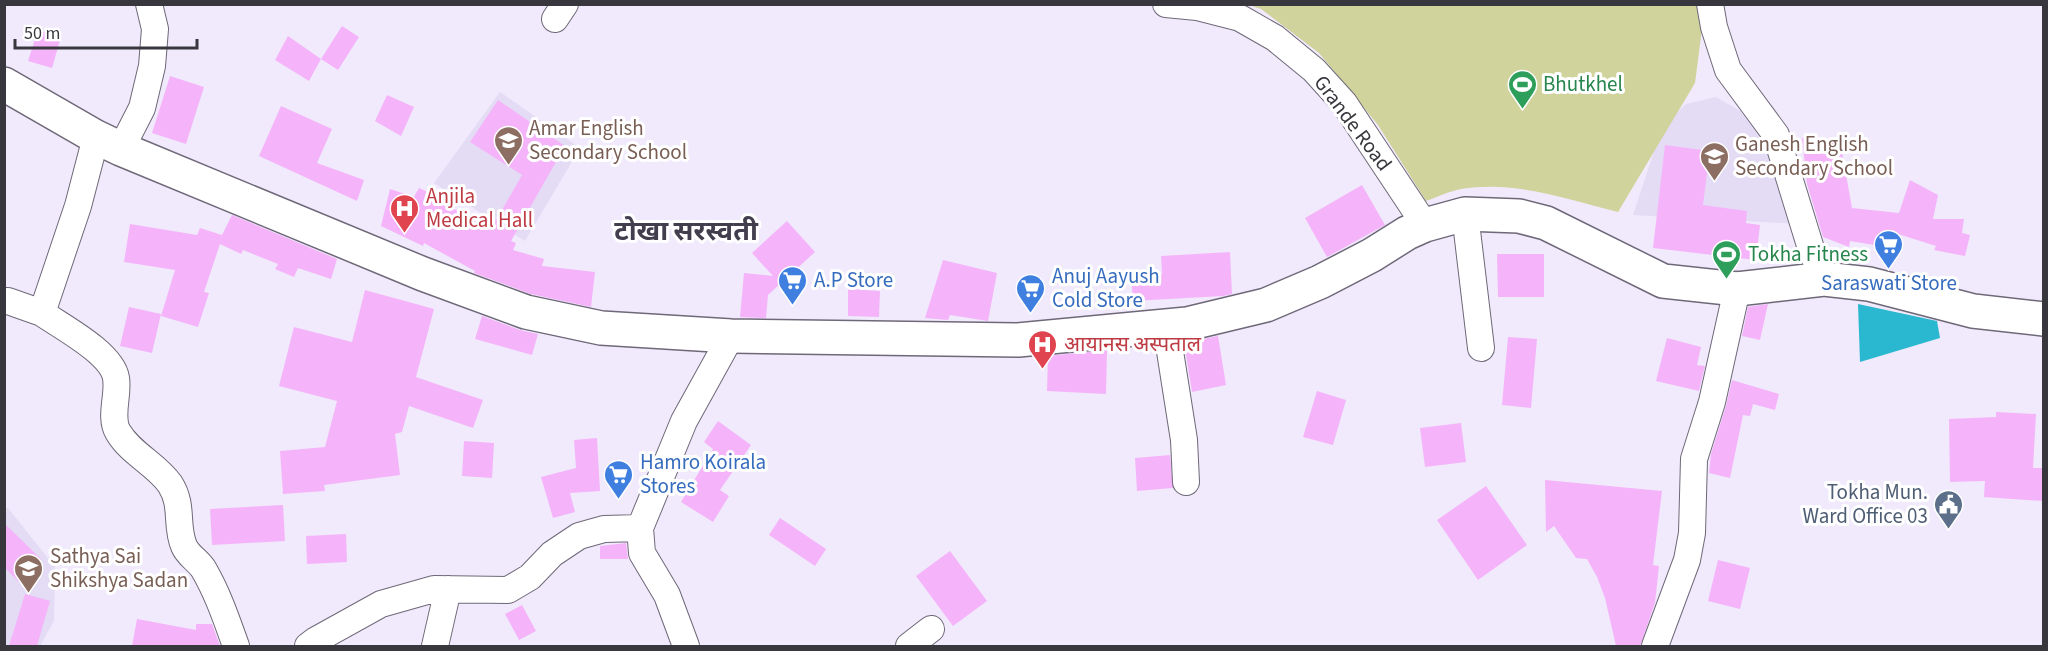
<svg xmlns="http://www.w3.org/2000/svg" width="2048" height="651" font-family="'Source Sans 3','Noto Sans Devanagari',sans-serif">
<rect width="100%" height="100%" fill="#f0eafc"/>
<path fill="#e4dbf5" d="M 500,92 L 580,148 L 525,241 L 434,183 Z
M 1716,97 L 1740,111 L 1773,149 L 1800,224 L 1633,215 L 1662,127 L 1686,104 Z
M 8,508 L 55,567 L 54,621 L 40,646 L 5,646 L 4,510 Z"/>
<path fill="#d0d39b" d="M 1249,5 L 1697,5 L 1702,29 L 1695,83 L 1618,212 C 1567,199 1514,180 1461,189 C 1450,191 1437,197 1426,201 L 1378,125 L 1319,53 L 1261,9 Z"/>
<path fill="#2ab8d0" d="M 1858,304 L 1937,321 L 1940,338 L 1860,362 Z"/>
<path fill="#f5b4fa" d="M 342,26 L 359,37 L 338,70 L 321,59 Z
M 38,30 L 61,37 L 52,68 L 28,61 Z
M 288,36 L 321,59 L 309,81 L 275,60 Z
M 170,76 L 204,87 L 186,144 L 152,133 Z
M 387,95 L 414,107 L 401,136 L 375,121 Z
M 498,100 L 565,146 L 511,241 L 516,243 L 513,250 L 544,259 L 542,266 L 595,272 L 591,307 L 531,294 L 474,273 L 475,271 L 424,243 L 423,246 L 381,226 L 390,189 L 414,197 L 419,188 L 445,200 L 443,203 L 491,229 L 522,175 L 470,142 Z
M 281,106 L 332,129 L 317,163 L 364,180 L 357,201 L 259,156 Z
M 1802,138 L 1840,141 L 1852,208 L 1899,213 L 1910,180 L 1938,195 L 1933,219 L 1964,219 L 1962,233 L 1970,235 L 1965,256 L 1934,250 L 1936,246 L 1895,233 L 1893,248 L 1850,241 L 1849,247 L 1823,237 L 1807,184 Z
M 1665,145 L 1710,151 L 1703,205 L 1747,211 L 1746,223 L 1760,225 L 1756,260 L 1653,248 Z
M 1362,185 L 1385,225 L 1327,257 L 1305,218 Z
M 232,215 L 337,259 L 331,279 L 298,268 L 294,277 L 275,269 L 278,264 L 243,250 L 241,254 L 220,244 L 204,292 L 209,293 L 198,327 L 161,316 L 175,270 L 124,262 L 130,224 L 197,235 L 200,228 L 222,235 Z
M 787,221 L 815,252 L 768,295 L 766,318 L 740,317 L 744,273 L 773,276 L 752,253 Z
M 1230,252 L 1232,294 L 1223,296 L 1133,301 L 1131,275 L 1162,274 L 1161,256 Z
M 1497,254 L 1544,254 L 1544,297 L 1498,297 Z
M 943,260 L 997,273 L 988,321 L 950,315 L 948,320 L 925,318 Z
M 848,289 L 880,291 L 879,317 L 848,316 Z
M 365,290 L 434,309 L 416,377 L 483,400 L 473,428 L 409,406 L 402,432 L 395,434 L 400,475 L 324,485 L 325,491 L 283,494 L 280,451 L 325,447 L 337,401 L 279,386 L 294,327 L 352,342 Z
M 1768,304 L 1760,340 L 1742,336 L 1748,307 Z
M 129,307 L 161,314 L 152,353 L 120,346 Z
M 482,316 L 520,330 L 538,334 L 532,355 L 475,339 Z
M 1218,336 L 1226,385 L 1192,392 L 1184,343 Z
M 1508,337 L 1537,339 L 1531,408 L 1502,405 Z
M 1667,338 L 1701,347 L 1697,365 L 1705,366 L 1699,391 L 1656,381 Z
M 1107,350 L 1106,394 L 1047,391 L 1048,356 Z
M 1732,380 L 1779,394 L 1775,410 L 1753,404 L 1750,416 L 1743,415 L 1730,478 L 1709,473 L 1711,454 L 1726,406 Z
M 1317,391 L 1346,400 L 1333,445 L 1303,437 Z
M 1996,412 L 2036,414 L 2033,468 L 2043,468 L 2043,501 L 1984,497 L 1985,481 L 1950,482 L 1949,419 L 1996,417 Z
M 718,421 L 751,445 L 720,490 L 729,496 L 713,522 L 681,502 L 713,449 L 704,442 Z
M 1461,423 L 1466,462 L 1425,467 L 1420,428 Z
M 597,438 L 600,491 L 570,493 L 575,512 L 553,518 L 541,477 L 576,468 L 574,440 Z
M 464,441 L 494,443 L 492,478 L 462,476 Z
M 1170,455 L 1173,488 L 1137,491 L 1135,458 Z
M 1545,480 L 1662,491 L 1653,565 L 1659,566 L 1655,603 L 1640,646 L 1616,646 L 1605,598 L 1597,577 L 1587,559 L 1576,558 L 1554,526 L 1546,532 Z
M 1486,486 L 1527,545 L 1478,580 L 1437,520 Z
M 283,505 L 285,541 L 212,545 L 210,509 Z
M 780,518 L 826,549 L 815,566 L 769,535 Z
M 4,523 L 41,559 L 19,582 L 4,567 Z
M 346,534 L 347,562 L 307,564 L 306,536 Z
M 626,543 L 628,559 L 600,559 L 600,546 Z
M 950,551 L 987,601 L 953,626 L 916,576 Z
M 1718,560 L 1750,568 L 1740,609 L 1708,601 Z
M 25,594 L 50,601 L 37,646 L 9,646 Z
M 522,605 L 536,631 L 519,640 L 505,614 Z
M 137,619 L 196,630 L 196,624 L 212,624 L 220,646 L 132,646 Z"/>
<g fill="none" stroke-linecap="round" stroke-linejoin="round">
<defs>
<path id="minor" d="M 1166,4 L 1197,7 L 1240,18 L 1275,38 L 1314,70 L 1344,103 L 1425,225
M 1710,4 L 1714,27 L 1728,70 L 1776,135 L 1812,252 L 1824,279
M 555,19 L 565,4
M 96,137 L 78,206 L 42,313 C 62,327 112,353 116,378 C 119,395 109,417 118,432 C 131,454 156,464 170,484 C 184,506 175,525 184,546 C 188,556 199,561 204,570 C 218,594 227,621 236,646
M 121,149 L 142,108 L 152,66 L 155,29 L 149,4
M 1465,214 L 1481,348
M 4,301 L 8,301 L 42,313
M 1166,326 L 1184,440 L 1186,482
M 308,646 L 316,640 L 381,604 L 434,589 L 508,590 L 530,577 L 552,554 L 579,536 L 604,529 L 640,528
M 435,646 L 448,589
M 686,646 L 667,595 L 642,553 L 640,528 L 684,421 L 731,336
M 909,646 L 931,629
M 1655,646 L 1687,560 L 1692,533 L 1694,459 L 1712,402 L 1737,289"/>
<path id="major" d="M 4,84 L 96,137 L 121,149 L 423,274 L 526,312 L 601,328 L 731,336 L 1018,340 L 1187,324 L 1266,305 L 1320,282 L 1372,255 L 1407,233 L 1425,225 L 1465,214 L 1519,216 L 1546,223 L 1663,281 L 1737,289 L 1824,279 L 1869,284 L 1973,311 L 2044,319"/>
</defs>
<use href="#minor" stroke="#6e6878" stroke-width="28"/>
<use href="#major" stroke="#6e6878" stroke-width="36"/>
<use href="#minor" stroke="#fff" stroke-width="26"/>
<use href="#major" stroke="#fff" stroke-width="33"/>
</g>
<defs>
<symbol id="stadium-pin" viewBox="-11 -11 22 30"><path d="M0 17L-7.5 6A9.5 9.5 0 1 1 7.5 6Z" fill="#2e9e5b" stroke="#fff"/><path d="M0-5a6.5 5 0 1 0 0 10a6.5 5 0 1 0 0-10ZM-3.5-1.8h7v3.6h-7Z" fill="#fff"/></symbol>
<symbol id="school-pin" viewBox="-11 -11 22 30"><path d="M0 17L-7.5 6A9.5 9.5 0 1 1 7.5 6Z" fill="#8d6e63" stroke="#fff"/><path d="M0-5L7-2L0 1L-7-2ZM-4 1L0 2.5L4 1V4Q0 6-4 4Z" fill="#fff"/></symbol>
<symbol id="hospital-pin" viewBox="-11 -11 22 30"><path d="M0 17L-7.5 6A9.5 9.5 0 1 1 7.5 6Z" fill="#e0444e" stroke="#fff"/><path d="M-5-5h3v3.5h4V-5h3V5h-3V1.5h-4V5h-3Z" fill="#fff"/></symbol>
<symbol id="supermarket-pin" viewBox="-11 -11 22 30"><path d="M0 17L-7.5 6A9.5 9.5 0 1 1 7.5 6Z" fill="#3f7fe0" stroke="#fff"/><path d="M-6-5.5h2.5l.6 2H6L4.5 2H-2.5L-4.4-4H-6ZM-1.5 3.2a1.3 1.3 0 1 0 .1 0ZM3 3.2a1.3 1.3 0 1 0 .1 0Z" fill="#fff"/></symbol>
<symbol id="civic-pin" viewBox="-11 -11 22 30"><path d="M0 17L-7.5 6A9.5 9.5 0 1 1 7.5 6Z" fill="#5c6f8a" stroke="#fff"/><path d="M-.6-6.5H3V-4.5H.6V-3L4-1V1h2V6H-6V1h2V-1L-.6-3ZM-1.2 2.5V6h2.4V2.5Z" fill="#fff"/></symbol>
</defs>
<g fill-rule="evenodd">
<use href="#stadium-pin" x="1506" y="68" width="33" height="45"/>
<use href="#school-pin" x="492" y="124" width="33" height="45"/>
<use href="#school-pin" x="1698" y="140" width="33" height="45"/>
<use href="#hospital-pin" x="388" y="192" width="33" height="45"/>
<use href="#supermarket-pin" x="1872" y="228" width="33" height="45"/>
<use href="#stadium-pin" x="1710" y="238" width="33" height="45"/>
<use href="#supermarket-pin" x="776" y="264" width="33" height="45"/>
<use href="#supermarket-pin" x="1014" y="272" width="33" height="45"/>
<use href="#hospital-pin" x="1026" y="328" width="33" height="45"/>
<use href="#supermarket-pin" x="602" y="458" width="33" height="45"/>
<use href="#civic-pin" x="1932" y="488" width="33" height="45"/>
<use href="#school-pin" x="12" y="552" width="33" height="45"/>
</g>
<g text-anchor="middle" stroke-width="6" stroke-linejoin="round" paint-order="stroke">
<g font-size="21" fill="#27864d" stroke="#fff" text-anchor="start">
<text x="1543" y="91">Bhutkhel</text>
<text x="1748" y="261">Tokha Fitness</text>
</g>
<g font-size="21" fill="#39373e" stroke="#fff">
<text transform="translate(1353 123) rotate(53)" y="7">Grande Road</text>
</g>
<g font-size="21" fill="#785e54" stroke="#fff" text-anchor="start">
<text x="529" y="135">Amar English<tspan x="529" dy="24">Secondary School</tspan></text>
<text x="1735" y="151">Ganesh English<tspan x="1735" dy="24">Secondary School</tspan></text>
<text x="50" y="563">Sathya Sai<tspan x="50" dy="24">Shikshya Sadan</tspan></text>
</g>
<g font-size="21" fill="#be3a42" stroke="#fff" text-anchor="start">
<text x="426" y="203">Anjila<tspan x="426" dy="24">Medical Hall</tspan></text>
<text x="1064" y="351">आयानस अस्पताल</text>
</g>
<g font-size="21" fill="#366cbe" stroke="#fff" text-anchor="start">
<text x="1052" y="283">Anuj Aayush<tspan x="1052" dy="24">Cold Store</tspan></text>
<text x="814" y="287">A.P Store</text>
<text x="1889" y="290" text-anchor="middle">Saraswati Store</text>
<text x="640" y="469">Hamro Koirala<tspan x="640" dy="24">Stores</tspan></text>
</g>
<g font-size="21" fill="#4e5e75" stroke="#fff" text-anchor="end">
<text x="1928" y="499">Tokha Mun.<tspan x="1928" dy="24">Ward Office 03</tspan></text>
</g>
<g font-size="27" font-weight="bold" fill="#433e4d" stroke="#fff">
<text x="686" y="240">टोखा सरस्वती</text>
</g>
</g>
<rect width="2048" height="651" fill="none" stroke="#39373e" stroke-width="12"/>
<path d="M15 39v9h182v-9" fill="none" stroke="#39373e" stroke-width="3"/>
<text x="24" y="39" font-size="18" fill="#39373e" stroke="#ffffff" stroke-width="4.5" paint-order="stroke">50 m</text>
</svg>
